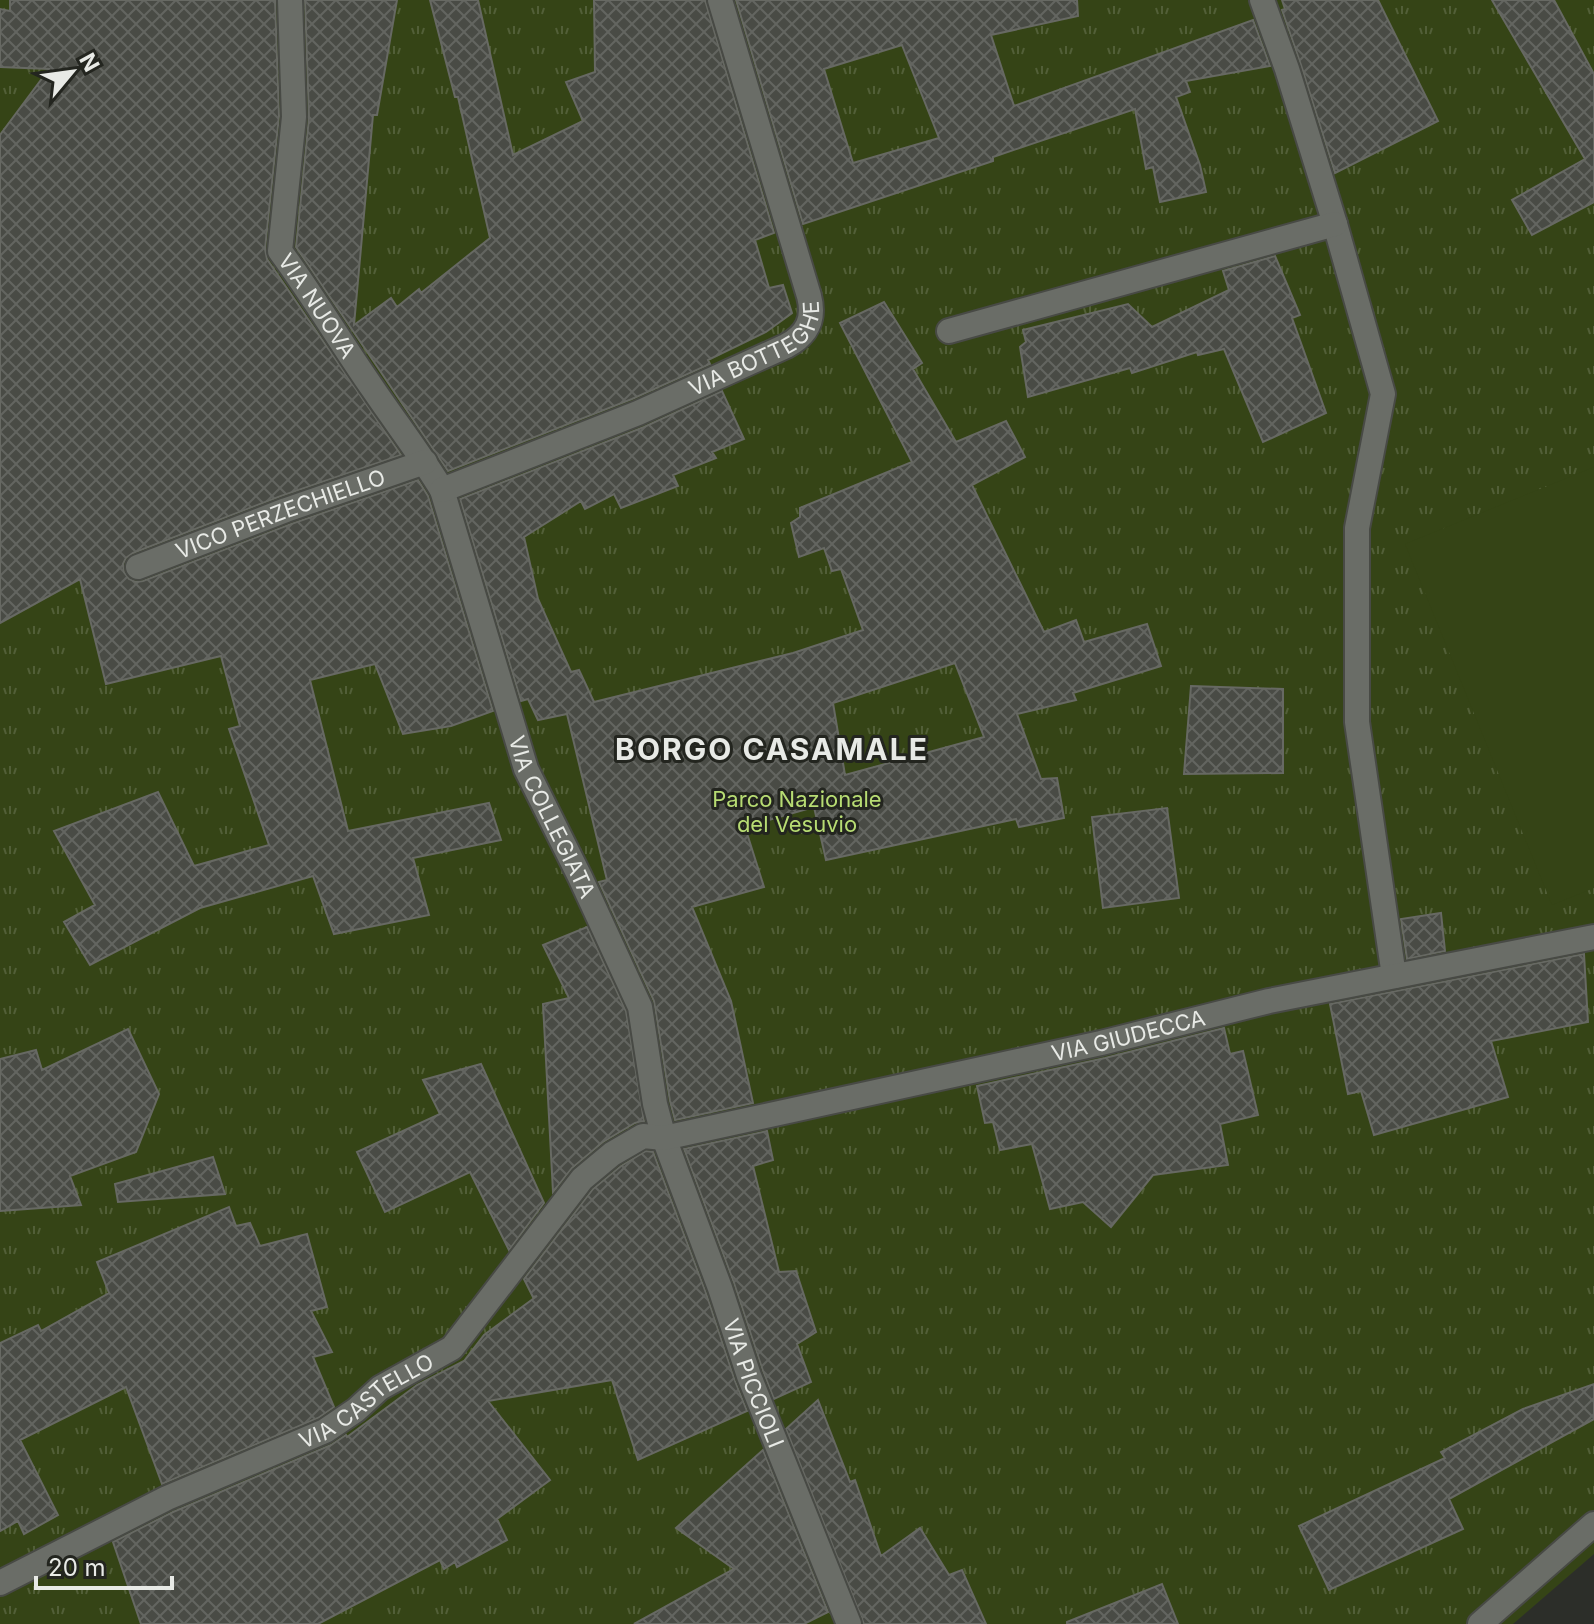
<svg xmlns="http://www.w3.org/2000/svg" width="1594" height="1624" font-family="Inter,sans-serif">
<defs>
<pattern id="grass-tufts" width="24" height="20" patternUnits="userSpaceOnUse" patternTransform="scale(2)"><rect width="24" height="20" fill="#354416"/><path d="M3 7l-1-3M5 7V3M7 7l1-3M15 17l-1-3M17 17v-4M19 17l1-3" fill="none" stroke="#525f38"/></pattern>
<pattern id="building-cross-hatch" width="8" height="8" patternUnits="userSpaceOnUse" patternTransform="scale(2)"><rect width="8" height="8" fill="#494b45"/><path d="M0 0l8 8M0 8l8-8" fill="none" stroke="#636560"/></pattern>
</defs>
<rect width="100%" height="100%" fill="#2c2e29"/>
<path fill="url(#grass-tufts)" d="M 0,0 L 1594,0 L 1594,1554 L 1513,1624 L 0,1624 Z"/>
<path fill="#354416" d="M 1594,467 L 1594,888 L 1552,905 L 1405,544 Z"/>
<path fill="url(#building-cross-hatch)" stroke="#676963" stroke-width="2" fill-rule="evenodd" d="M 10,0 L 275,0 L 279,116 L 265,249 L 267,259 L 401,455 L 281,496 L 133,553 L 126,558 L 123,564 L 124,572 L 129,579 L 136,582 L 143,581 L 291,524 L 418,480 L 428,496 L 493,711 L 451,726 L 403,734 L 375,664 L 310,680 L 348,831 L 489,803 L 501,840 L 413,858 L 429,915 L 334,934 L 313,876 L 200,908 L 90,965 L 64,922 L 95,905 L 54,831 L 158,792 L 194,866 L 269,845 L 229,729 L 240,726 L 221,656 L 106,684 L 80,579 L 0,623 L 0,135 L 49,69 L 0,67 L 0,9 L 10,11 Z
M 305,0 L 397,0 L 377,115 L 373,115 L 354,325 L 391,298 L 397,307 L 419,289 L 421,293 L 490,238 L 458,97 L 455,97 L 430,0 L 478,0 L 513,155 L 583,121 L 566,82 L 595,72 L 594,0 L 705,0 L 774,233 L 755,240 L 769,288 L 783,285 L 792,313 L 766,332 L 708,360 L 710,364 L 632,399 L 448,471 L 296,247 L 309,118 Z
M 736,0 L 1077,0 L 1078,16 L 991,35 L 1014,106 L 1253,20 L 1270,66 L 1186,81 L 1190,92 L 1176,97 L 1200,165 L 1206,192 L 1160,202 L 1153,167 L 1146,169 L 1135,109 L 993,157 L 993,161 L 803,224 ZM 902,45 L 939,138 L 853,163 L 824,69 Z
M 1282,0 L 1378,0 L 1438,121 L 1335,173 L 1301,65 L 1282,10 L 1285,9 Z
M 1492,0 L 1554,0 L 1594,74 L 1594,202 L 1532,235 L 1512,200 L 1585,159 Z
M 1275,256 L 1300,315 L 1292,318 L 1326,413 L 1263,442 L 1224,349 L 1198,355 L 1197,352 L 1132,373 L 1130,368 L 1028,397 L 1020,347 L 1026,342 L 1023,330 L 1128,304 L 1152,327 L 1229,290 L 1223,271 Z
M 884,302 L 922,363 L 913,369 L 956,442 L 1006,421 L 1025,457 L 972,485 L 1044,632 L 1076,620 L 1084,642 L 1147,624 L 1161,666 L 1073,693 L 1076,700 L 1017,714 L 1041,779 L 1057,778 L 1064,818 L 1019,827 L 1016,819 L 826,860 L 814,807 L 745,827 L 764,887 L 692,907 L 731,1001 L 753,1103 L 675,1120 L 670,1101 L 654,1001 L 599,882 L 607,880 L 567,714 L 538,720 L 528,699 L 521,701 L 460,499 L 644,427 L 722,391 L 744,439 L 712,452 L 716,458 L 673,475 L 678,486 L 621,508 L 614,494 L 585,509 L 581,501 L 524,537 L 538,599 L 571,672 L 579,670 L 594,702 L 793,653 L 863,630 L 841,569 L 832,571 L 824,548 L 799,557 L 791,523 L 800,517 L 800,508 L 912,462 L 840,323 ZM 955,663 L 984,737 L 845,775 L 833,703 Z
M 1191,686 L 1283,689 L 1283,773 L 1184,774 Z
M 1167,808 L 1179,898 L 1103,908 L 1092,817 Z
M 1441,913 L 1445,951 L 1407,959 L 1401,919 Z
M 587,927 L 626,1011 L 644,1121 L 635,1123 L 603,1142 L 572,1168 L 553,1192 L 543,1004 L 569,998 L 543,945 Z
M 1584,954 L 1588,1022 L 1491,1041 L 1508,1097 L 1374,1135 L 1361,1091 L 1348,1094 L 1330,1004 Z
M 1224,1028 L 1230,1054 L 1243,1051 L 1258,1115 L 1220,1124 L 1228,1165 L 1153,1175 L 1111,1227 L 1083,1202 L 1050,1209 L 1032,1144 L 1000,1150 L 993,1122 L 985,1123 L 977,1086 L 1105,1058 Z
M 128,1029 L 159,1094 L 136,1152 L 70,1176 L 81,1205 L 0,1211 L 0,1059 L 36,1050 L 42,1070 Z
M 481,1064 L 544,1203 L 509,1250 L 470,1172 L 385,1212 L 357,1152 L 440,1114 L 423,1080 Z
M 767,1131 L 773,1160 L 753,1166 L 779,1272 L 796,1271 L 816,1332 L 797,1344 L 811,1382 L 774,1399 L 763,1371 L 734,1283 L 684,1149 Z
M 646,1151 L 653,1152 L 706,1293 L 735,1381 L 747,1411 L 638,1460 L 612,1380 L 488,1401 L 550,1480 L 497,1519 L 507,1540 L 457,1567 L 455,1562 L 444,1569 L 440,1560 L 318,1624 L 141,1624 L 113,1542 L 173,1512 L 331,1445 L 346,1435 L 347,1437 L 417,1385 L 464,1361 L 484,1335 L 537,1296 L 533,1297 L 524,1279 L 593,1189 L 621,1166 Z
M 213,1157 L 225,1194 L 118,1202 L 115,1184 Z
M 229,1207 L 236,1226 L 250,1223 L 260,1246 L 307,1234 L 327,1307 L 311,1311 L 332,1352 L 313,1357 L 334,1407 L 318,1418 L 162,1484 L 126,1387 L 20,1440 L 58,1515 L 24,1534 L 18,1521 L 0,1531 L 0,1343 L 38,1325 L 41,1331 L 109,1293 L 97,1262 Z
M 1594,1384 L 1594,1419 L 1449,1499 L 1463,1529 L 1329,1590 L 1299,1526 L 1445,1458 L 1441,1452 L 1523,1409 Z
M 818,1400 L 850,1482 L 855,1480 L 881,1556 L 920,1528 L 949,1575 L 962,1570 L 986,1624 L 864,1624 L 786,1429 Z
M 763,1450 L 828,1612 L 804,1624 L 634,1624 L 734,1569 L 676,1528 Z
M 1162,1584 L 1178,1624 L 1067,1624 L 1067,1622 Z"/>
<g fill="none" stroke-linecap="round" stroke-linejoin="round">
<defs>
<g id="minor">
<path id="s1" d="M 290,0 L 294,117 L 280,251 C 313,296 341,343 373,389 C 396,423 421,455 442,490 L 526,769 L 580,877 L 640,1007 L 655,1104 L 664,1138 L 720,1288 L 749,1376 L 849,1624"/>
<path d="M 1262,0 L 1287,69 L 1335,224 L 1383,394 L 1357,528 L 1357,722 L 1394,976"/>
<path d="M 949,331 L 1335,224"/>
<path id="s2" d="M 442,490 L 638,413 L 786,346 C 807,335 815,319 809,296 L 720,0"/>
<path id="s3" d="M 138,567 L 286,510 L 425,462"/>
<path id="s4" d="M 0,1583 L 167,1498 L 325,1431 L 356,1410 L 380,1388 L 452,1348 L 582,1179 L 612,1154 L 643,1136 L 664,1138 L 1101,1043 L 1269,1001 L 1594,937"/>
<path d="M 1480,1624 L 1594,1524"/>
</g>
</defs>
<use href="#minor" stroke="#484a45" stroke-width="28"/>
<use href="#minor" stroke="#6a6d67" stroke-width="24"/>
</g>
<g text-anchor="middle" stroke-width="6" stroke-linejoin="round" paint-order="stroke">
<g font-size="22" fill="#e8eae6" stroke="#23251f">
<text dy="8" stroke="none"><textPath href="#s1" startOffset="318">VIA NUOVA</textPath></text>
<text dy="8" stroke="none"><textPath href="#s2" startOffset="348">VIA BOTTEGHE</textPath></text>
<text dy="8" stroke="none"><textPath href="#s3" startOffset="152">VICO PERZECHIELLO</textPath></text>
<text dy="8" stroke="none"><textPath href="#s1" startOffset="886">VIA COLLEGIATA</textPath></text>
<text dy="8" stroke="none"><textPath href="#s4" startOffset="1296">VIA GIUDECCA</textPath></text>
<text dy="8" stroke="none"><textPath href="#s1" startOffset="1490">VIA PICCIOLI</textPath></text>
<text dy="8" stroke="none"><textPath href="#s4" startOffset="410">VIA CASTELLO</textPath></text>
</g>
<g font-size="22" fill="#b7dc73" stroke="#23251f">
<text x="797" y="807">Parco Nazionale<tspan x="797" dy="25">del Vesuvio</tspan></text>
</g>
<g font-size="30" font-weight="bold" letter-spacing="2" fill="#e8eae6" stroke="#23251f">
<text x="772" y="760">BORGO CASAMALE</text>
</g>
</g>
<g transform="translate(72 72) rotate(61)" stroke="#23251f" stroke-width="6" paint-order="stroke">
<path d="M0-6L14 30L0 20L-14 30Z" fill="#e8eae6"/>
<text y="-12" font-size="22" font-weight="bold" text-anchor="middle" fill="#e8eae6">N</text>
</g>
<path d="M36 1576v12h136v-12" fill="none" stroke="#e8eae6" stroke-width="4"/>
<text x="48" y="1576" font-size="24" fill="#e8eae6" stroke="#23251f" stroke-width="6" paint-order="stroke">20 m</text>
</svg>
